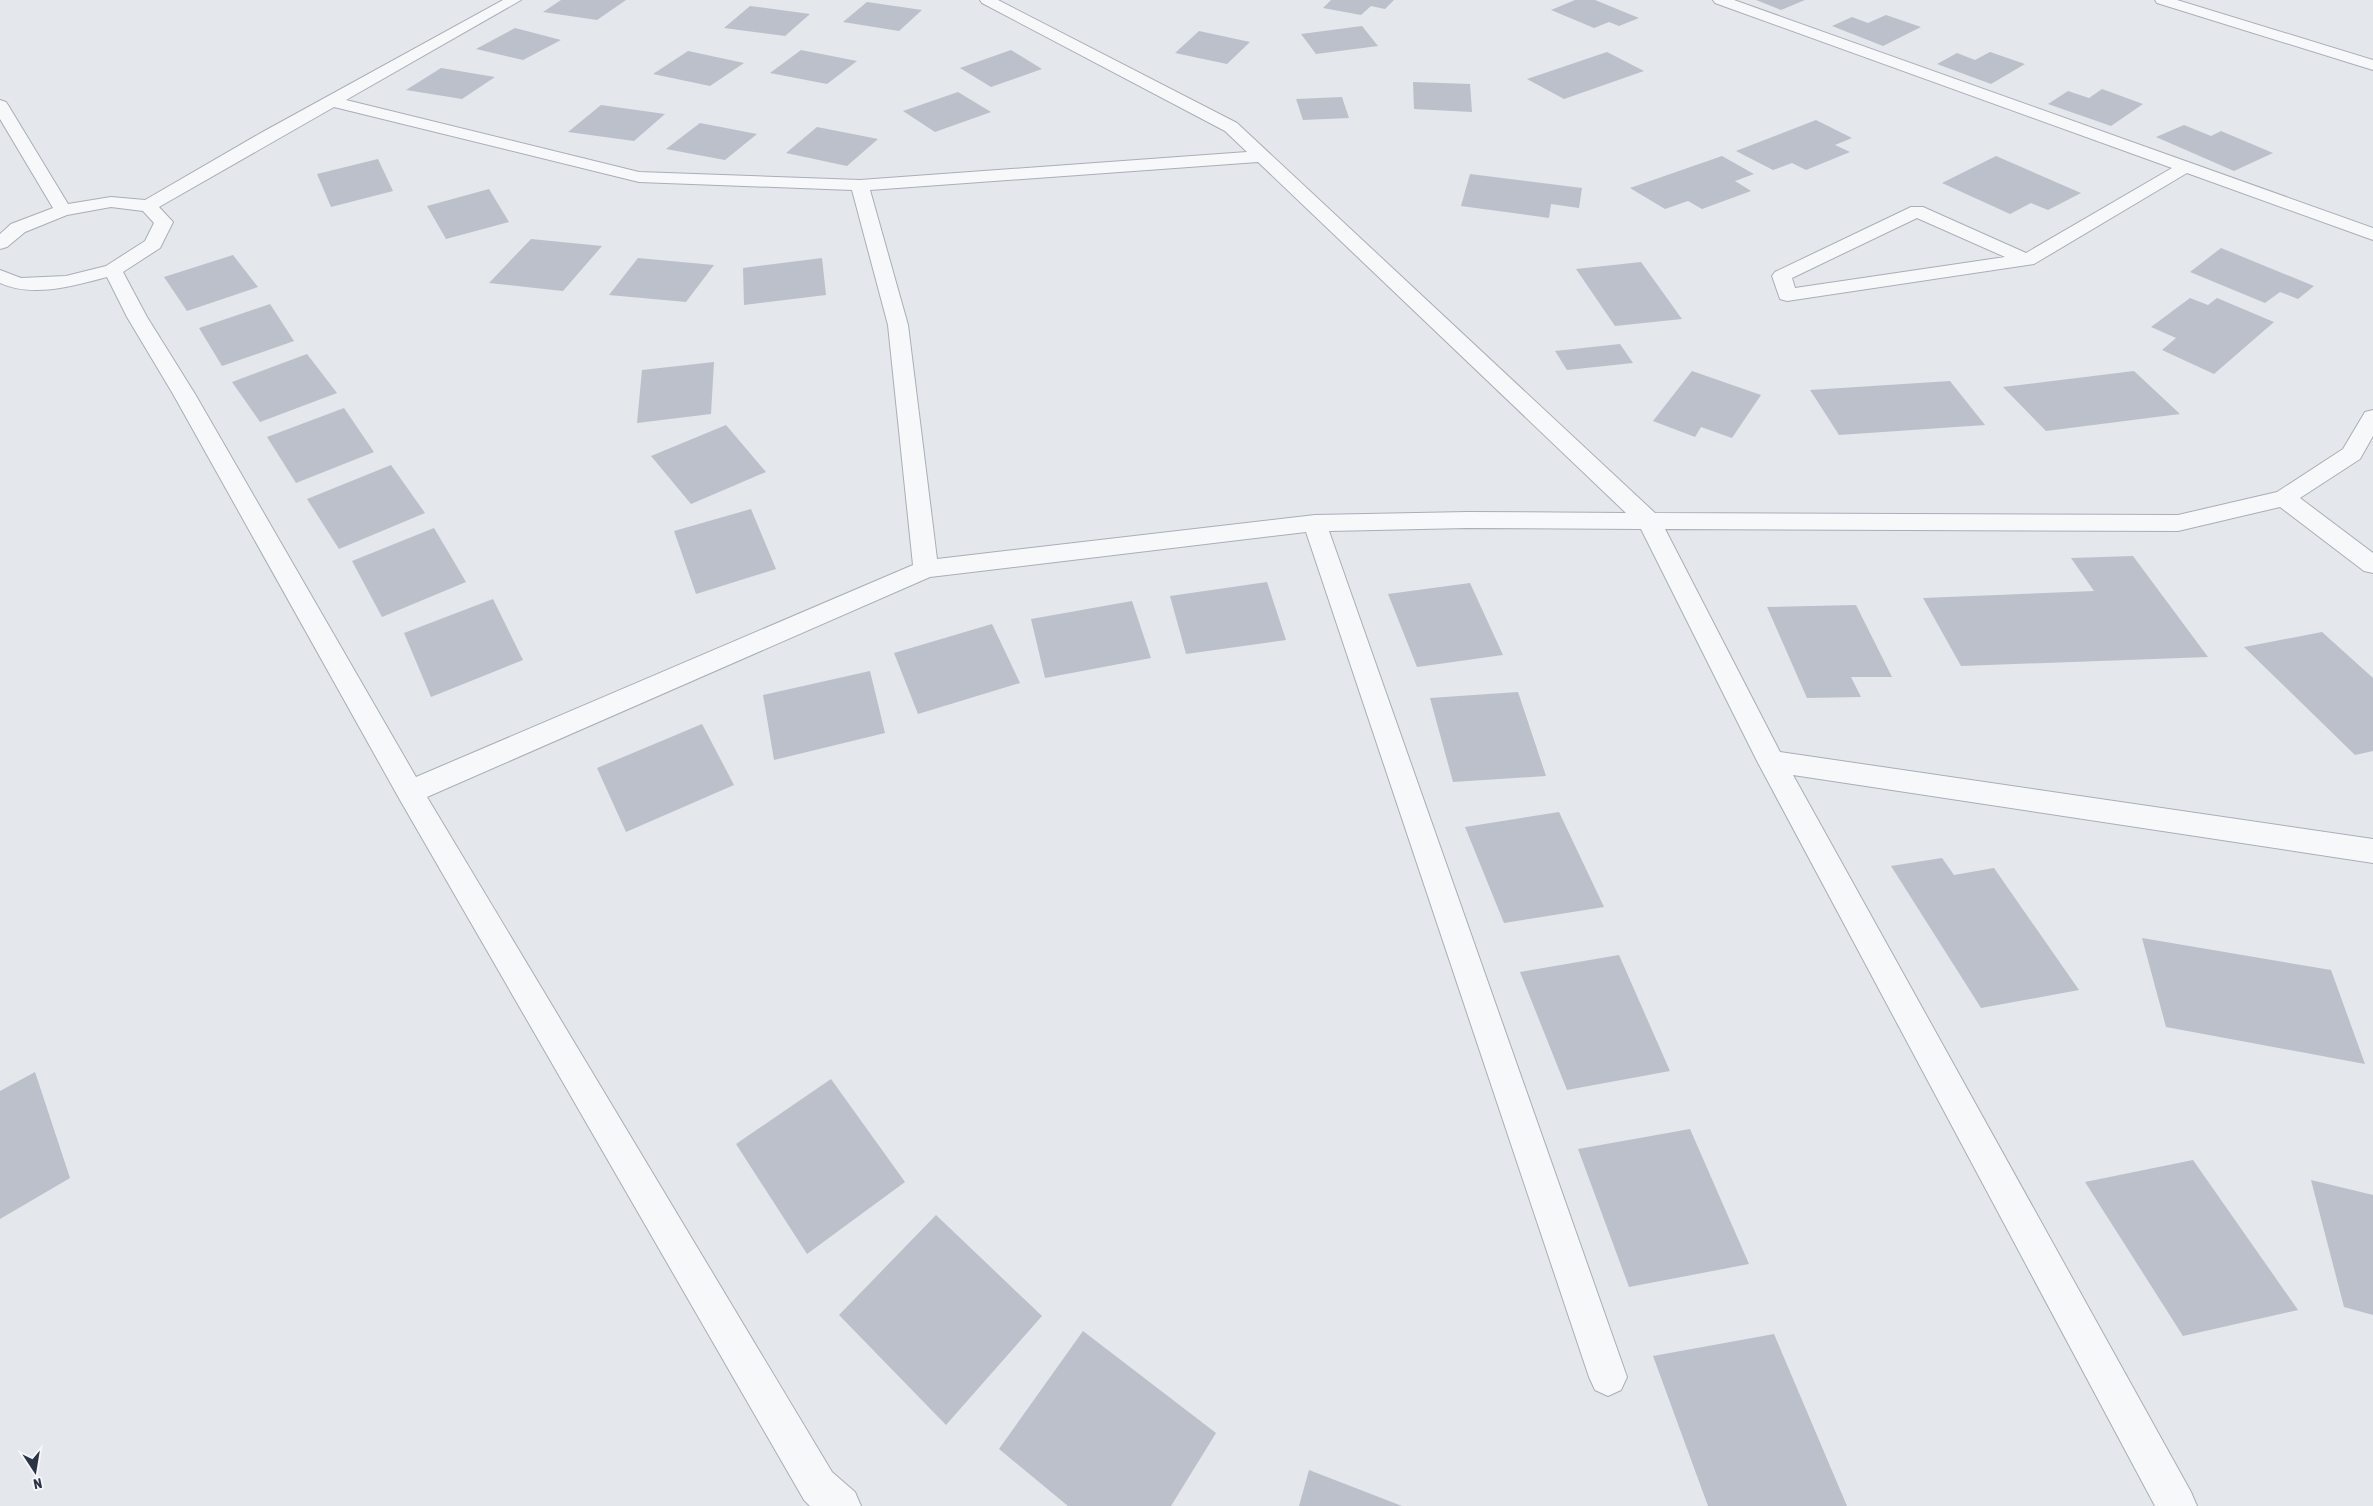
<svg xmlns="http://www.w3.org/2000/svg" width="2373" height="1506" font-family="'Asap Condensed',sans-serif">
<rect width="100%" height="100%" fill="#e4e7ec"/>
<path fill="#bbc0ca" d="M 561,0 L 626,0 L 597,20 L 543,12 Z
M 1331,0 L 1394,0 L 1385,9 L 1371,6 L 1361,15 L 1323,8 Z
M 1575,0 L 1595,0 L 1639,18 L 1619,26 L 1609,22 L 1594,28 L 1551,10 Z
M 1756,0 L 1805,0 L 1781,10 Z
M 867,2 L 922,10 L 899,31 L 843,22 Z
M 750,6 L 810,14 L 785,36 L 724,28 Z
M 1886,15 L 1921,27 L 1883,46 L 1832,26 L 1852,17 L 1868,23 Z
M 1362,26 L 1378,46 L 1316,54 L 1301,34 Z
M 515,28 L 561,40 L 523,60 L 476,49 Z
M 1199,31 L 1250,42 L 1227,64 L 1175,53 Z
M 801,50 L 857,61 L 827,84 L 770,73 Z
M 1011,50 L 1042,69 L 991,87 L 960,68 Z
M 688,51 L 744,63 L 710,86 L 653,74 Z
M 1607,52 L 1644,71 L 1564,99 L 1527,79 Z
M 1990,52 L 2025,64 L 1991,84 L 1937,64 L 1957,53 L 1975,60 Z
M 441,68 L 495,77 L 462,99 L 406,90 Z
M 1413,82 L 1470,84 L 1472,112 L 1414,109 Z
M 2102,89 L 2143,104 L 2111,126 L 2048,104 L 2068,91 L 2089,98 Z
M 958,92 L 991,112 L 935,132 L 903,111 Z
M 1342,97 L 1349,118 L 1303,120 L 1296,99 Z
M 601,105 L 665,114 L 634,141 L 568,132 Z
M 1816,120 L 1852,138 L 1835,145 L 1850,152 L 1806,170 L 1792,163 L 1773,170 L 1736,151 Z
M 700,123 L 757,134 L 725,160 L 666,149 Z
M 2184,125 L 2211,136 L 2221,131 L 2273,153 L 2234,171 L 2156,137 Z
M 817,127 L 878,139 L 847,166 L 786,153 Z
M 1722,156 L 1754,174 L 1735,181 L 1751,191 L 1702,209 L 1688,201 L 1665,209 L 1630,188 Z
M 1996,156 L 2081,193 L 2048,210 L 2031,203 L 2010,214 L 1942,183 Z
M 378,159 L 393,191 L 331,207 L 317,174 Z
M 1470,174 L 1582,188 L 1579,208 L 1551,204 L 1549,218 L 1461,206 Z
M 489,189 L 509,222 L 446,239 L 427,206 Z
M 531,239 L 602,246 L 563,291 L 489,283 Z
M 2221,248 L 2314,286 L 2298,299 L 2280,292 L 2265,303 L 2190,272 Z
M 233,255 L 258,287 L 187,311 L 164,277 Z
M 638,258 L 714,265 L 686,302 L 609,295 Z
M 822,258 L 826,295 L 744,305 L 743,268 Z
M 1641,262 L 1682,319 L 1615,326 L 1576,269 Z
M 2190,298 L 2208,305 L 2217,298 L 2274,322 L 2214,374 L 2162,350 L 2176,338 L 2151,327 Z
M 270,304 L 294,341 L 222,366 L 199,328 Z
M 1620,344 L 1633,363 L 1567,370 L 1555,351 Z
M 307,354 L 337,393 L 260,422 L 232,382 Z
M 714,362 L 711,414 L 637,423 L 642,370 Z
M 1692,371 L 1761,395 L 1732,438 L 1701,427 L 1695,437 L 1653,421 Z
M 2134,371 L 2180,414 L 2046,431 L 2003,387 Z
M 1950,381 L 1985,425 L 1839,435 L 1810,390 Z
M 344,408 L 374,452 L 296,483 L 267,437 Z
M 726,425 L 766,472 L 691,504 L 651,456 Z
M 391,465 L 425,513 L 339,549 L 307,499 Z
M 751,509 L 776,569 L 696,594 L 674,531 Z
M 434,528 L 466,582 L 382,617 L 352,561 Z
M 2133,556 L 2208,657 L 1961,666 L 1923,598 L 2094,591 L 2071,558 Z
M 1267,582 L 1286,640 L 1186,654 L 1170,596 Z
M 1470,583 L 1503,655 L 1417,667 L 1388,594 Z
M 493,599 L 523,660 L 431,697 L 404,633 Z
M 1132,601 L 1151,658 L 1045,678 L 1031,619 Z
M 1856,605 L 1892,677 L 1851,677 L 1861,697 L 1807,698 L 1767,607 Z
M 992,624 L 1020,683 L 918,714 L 894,653 Z
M 2322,632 L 2373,678 L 2373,751 L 2355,755 L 2244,647 Z
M 870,671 L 885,733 L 774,760 L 763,695 Z
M 1518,692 L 1546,776 L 1453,782 L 1430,698 Z
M 702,724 L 734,785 L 626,832 L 597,768 Z
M 1559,812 L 1604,907 L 1504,923 L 1465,827 Z
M 1942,858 L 1954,875 L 1994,868 L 2079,990 L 1981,1008 L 1891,866 Z
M 2142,938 L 2331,970 L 2365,1064 L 2166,1027 Z
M 1619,955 L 1670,1071 L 1567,1090 L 1520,972 Z
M 35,1072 L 70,1178 L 0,1219 L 0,1091 Z
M 831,1079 L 905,1182 L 807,1254 L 736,1144 Z
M 1690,1129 L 1749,1264 L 1629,1287 L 1578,1149 Z
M 2193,1160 L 2298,1310 L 2183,1336 L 2085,1182 Z
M 2311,1180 L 2373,1195 L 2373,1315 L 2344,1307 Z
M 936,1215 L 1042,1316 L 946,1425 L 839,1315 Z
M 1083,1331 L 1216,1433 L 1171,1506 L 1068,1506 L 999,1449 Z
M 1774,1334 L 1847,1506 L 1708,1506 L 1653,1356 Z
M 1309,1470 L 1402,1506 L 1299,1506 Z"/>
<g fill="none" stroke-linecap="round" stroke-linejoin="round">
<defs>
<path id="minor" d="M 503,0 L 521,0 L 346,100 L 639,172 L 860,180 L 1247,152 L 1225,131 L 982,3 L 980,0 L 998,0 L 1237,123 L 1655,513 L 2178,515 L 2277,492 L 2343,449 L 2365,412 L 2373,410 L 2373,436 L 2360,459 L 2300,498 L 2373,553 L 2373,573 L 2364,571 L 2280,507 L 2178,531 L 1665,529 L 1780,752 L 2373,839 L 2373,863 L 1793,775 L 2191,1492 L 2197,1506 L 2155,1506 L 1757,761 L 1641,529 L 1467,528 L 1329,531 L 1627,1377 L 1621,1390 L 1608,1396 L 1595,1390 L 1589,1377 L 1306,532 L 930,577 L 427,797 L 832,1472 L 855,1492 L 861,1506 L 810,1506 L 804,1500 L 400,800 L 173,394 L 127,317 L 107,277 C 73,286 33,298 0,283 L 0,270 L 21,278 L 66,276 L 106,266 L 145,241 L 154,223 L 143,211 L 111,207 L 67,215 L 25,232 L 7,247 L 0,249 L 0,234 L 11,224 L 53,208 L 0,119 L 0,100 L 6,102 L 8,105 L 68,204 L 111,197 L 145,200 L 259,134 ZM 334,107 L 639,182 L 852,190 L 888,325 L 913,565 L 416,777 L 195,394 L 147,317 L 123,272 L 160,248 L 173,222 L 159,207 ZM 1258,162 L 1626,513 L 1467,512 L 1315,515 L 937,559 L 908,325 L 870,190 Z
M 1713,0 L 1734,0 L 2373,228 L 2373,240 L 2187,173 L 2034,264 L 1787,301 L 1780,299 L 1772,276 L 1775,272 L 1911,207 L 1923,207 L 2026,253 L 2172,168 L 1715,3 ZM 1917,218 L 2005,257 L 1795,288 L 1792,278 Z
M 2155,0 L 2177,0 L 2373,60 L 2373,70 L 2157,3 Z"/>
</defs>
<use href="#minor" stroke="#a9aeb7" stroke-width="2"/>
<use href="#minor" fill="#f7f8fa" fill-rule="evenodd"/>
</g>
<g transform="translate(35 1471) rotate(168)" stroke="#f4f6f9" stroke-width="4" paint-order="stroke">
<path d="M0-4L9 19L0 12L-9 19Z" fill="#2b3445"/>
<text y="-8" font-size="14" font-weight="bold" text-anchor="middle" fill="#2b3445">N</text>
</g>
</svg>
